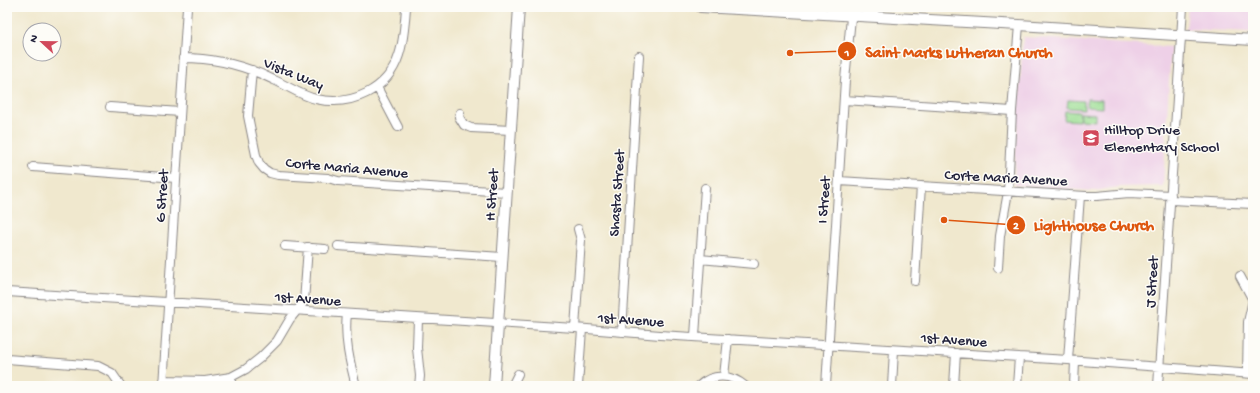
<svg xmlns="http://www.w3.org/2000/svg" width="1260" height="393" font-family="'Gochi Hand',sans-serif">
<rect width="100%" height="100%" fill="#fdfcf7"/>
<filter id="ink" filterUnits="userSpaceOnUse"><feTurbulence type="fractalNoise" baseFrequency=".025" numOctaves="2"/><feDisplacementMap in="SourceGraphic" scale="8" xChannelSelector="R" yChannelSelector="G"/><feConvolveMatrix kernelMatrix="1 2 1 2 8 2 1 2 1" color-interpolation-filters="sRGB"/></filter>
<filter id="wash" filterUnits="userSpaceOnUse"><feTurbulence type="fractalNoise" baseFrequency=".012" numOctaves="4" result="noise"/><feDisplacementMap in="SourceGraphic" scale="16" xChannelSelector="R" yChannelSelector="G"/><feGaussianBlur stdDeviation="0.9" result="paint"/><feColorMatrix in="noise" values="0 0 0 0 0 0 0 0 0 0 0 0 0 0 0 0 0 1.4 0 .05"/><feComposite in="paint" operator="in"/></filter>
<g filter="url(#wash)">
<rect width="100%" height="100%" fill="#f0e8ce"/>
<path fill="#eed0e7" d="M 1188,7 L 1253,7 L 1253,32 L 1186,29 Z
M 1023,37 L 1171,47 L 1163,186 L 1119,187 L 1094,191 L 1015,185 L 1014,179 Z"/>
<path fill="#9dde94" stroke="#608068" d="M 1087,99 L 1102,100 L 1102,108 L 1087,107 Z
M 1068,100 L 1084,101 L 1084,109 L 1067,108 Z
M 1065,111 L 1080,112 L 1079,121 L 1064,120 Z
M 1081,113 L 1095,114 L 1095,121 L 1080,120 Z"/>
</g>
<g filter="url(#ink)">
<g fill="none" stroke-linecap="round" stroke-linejoin="round">
<defs>
<path id="minor" d="M 183,58 C 216,58 246,66 274,80 C 288,86 302,96 316,99 C 351,107 388,90 399,55 C 404,40 405,23 406,7
M 252,70 L 248,116 L 256,155 L 259,163 L 264,169 L 270,173 L 278,175 L 328,178 L 338,181 L 506,192
M 377,87 L 398,127
M 844,100 L 1012,111
M 110,107 L 180,112
M 460,113 L 459,117 L 464,125 L 471,128 L 511,130
M 33,167 L 176,178
M 839,181 L 1086,196 L 1097,196 L 1129,193 L 1171,195
M 1171,200 L 1253,204
M 285,246 L 325,249
M 338,246 L 502,257
M 700,259 L 754,264
M 998,268 L 1000,236 L 1008,192 L 1012,111 L 1019,25
M 1240,276 L 1253,300
M 915,281 L 921,186
M 7,292 L 575,328 L 660,335 L 1068,360 L 1253,374
M 347,314 C 344,339 350,363 356,386
M 418,319 L 417,348 L 420,376 L 419,386
M 575,328 L 581,240 L 578,229
M 622,332 L 639,56
M 695,336 L 705,188
M 7,359 L 98,366 L 112,373 L 121,386
M 1068,360 L 1080,196
M 1247,373 L 1248,322 L 1253,300
M 724,376 L 728,339
M 231,377 L 233,386
M 163,380 L 205,381 L 231,377 L 246,369 L 260,358 L 277,341 L 290,319 L 304,302 L 308,247
M 163,386 L 187,7
M 512,386 L 518,374
M 578,386 L 582,329
M 699,386 C 713,373 731,374 745,386
M 826,386 L 845,80 L 852,7
M 892,386 L 894,350
M 954,386 L 956,353
M 1017,386 L 1019,357
M 1074,386 L 1075,361
M 1158,386 L 1183,7"/>
<path id="major" d="M 701,7 L 1019,25 L 1253,40
M 494,386 L 519,7"/>
</defs>
<use href="#minor" stroke="#898584" stroke-width="10"/>
<use href="#major" stroke="#898584" stroke-width="12"/>
<use href="#minor" stroke="#fff" stroke-width="8"/>
<use href="#major" stroke="#fff" stroke-width="10"/>
</g>
</g>
<defs>
<symbol id="school-square" viewBox="-11 -11 22 22"><rect x="-9" y="-9" width="18" height="18" rx="4" fill="#d1495b" stroke="#fdfcf7"/><path d="M0-5L7-2L0 1L-7-2ZM-4 1L0 2.5L4 1V4Q0 6-4 4Z" fill="#fff"/></symbol>
</defs>
<g fill-rule="evenodd">
<use href="#school-square" x="1081" y="128" width="20" height="20"/>
</g>
<g text-anchor="middle" stroke-width="3" stroke-linejoin="round" paint-order="stroke">
<g font-size="15" fill="#22223b" stroke="#fdfcf7">
<text transform="translate(294 73) rotate(22)" y="5">Vista Way</text>
<text transform="translate(347 167) rotate(5)" y="5">Corte Maria Avenue</text>
<text transform="translate(1006 177) rotate(3)" y="5">Corte Maria Avenue</text>
<text transform="translate(616 193) rotate(-86)" y="5">Shasta Street</text>
<text transform="translate(491 195) rotate(-86)" y="5">H Street</text>
<text transform="translate(161 196) rotate(-86)" y="5">G Street</text>
<text transform="translate(823 200) rotate(-86)" y="5">I Street</text>
<text transform="translate(1151 282) rotate(-86)" y="5">J Street</text>
<text transform="translate(308 298) rotate(4)" y="5">1st Avenue</text>
<text transform="translate(631 319) rotate(4)" y="5">1st Avenue</text>
<text transform="translate(954 339) rotate(4)" y="5">1st Avenue</text>
</g>
<g font-size="15" fill="#22223b" stroke="#fdfcf7" text-anchor="start">
<text x="1104" y="134">Hilltop Drive<tspan x="1104" dy="17">Elementary School</tspan></text>
</g>
</g>
<path fill="none" stroke="#de560e" stroke-width="1.5" d="M790 53L847 51M944 220L1016 225"/>
<g fill="#de560e" stroke="#fdfcf7" stroke-width="1.5">
<circle cx="790" cy="53" r="4"/>
<circle cx="944" cy="220" r="4"/>
<circle cx="847" cy="51" r="10"/>
<circle cx="1016" cy="225" r="10"/>
</g>
<g font-size="12" text-anchor="middle" font-weight="bold" fill="#fff">
<text x="847" y="56">1</text>
<text x="1016" y="229">2</text>
</g>
<g font-size="16" text-anchor="middle" font-weight="bold" fill="#de560e" stroke="#fdfcf7" stroke-width="3" stroke-linejoin="round" paint-order="stroke">
<text x="959" y="57">Saint Marks Lutheran Church</text>
<text x="1094" y="230">Lighthouse Church</text>
</g>
<rect width="1260" height="393" fill="none" stroke="#fdfcf7" stroke-width="24"/>
<g transform="translate(42 42) rotate(292)"><circle r="19" fill="#fdfcf7" stroke="#a5a5ac"/>
<path d="M0-3L7 15L0 10L-7 15Z" fill="#d1495b"/>
<text y="-6" font-size="11" font-weight="bold" text-anchor="middle" fill="#22223b">N</text>
</g>
</svg>
